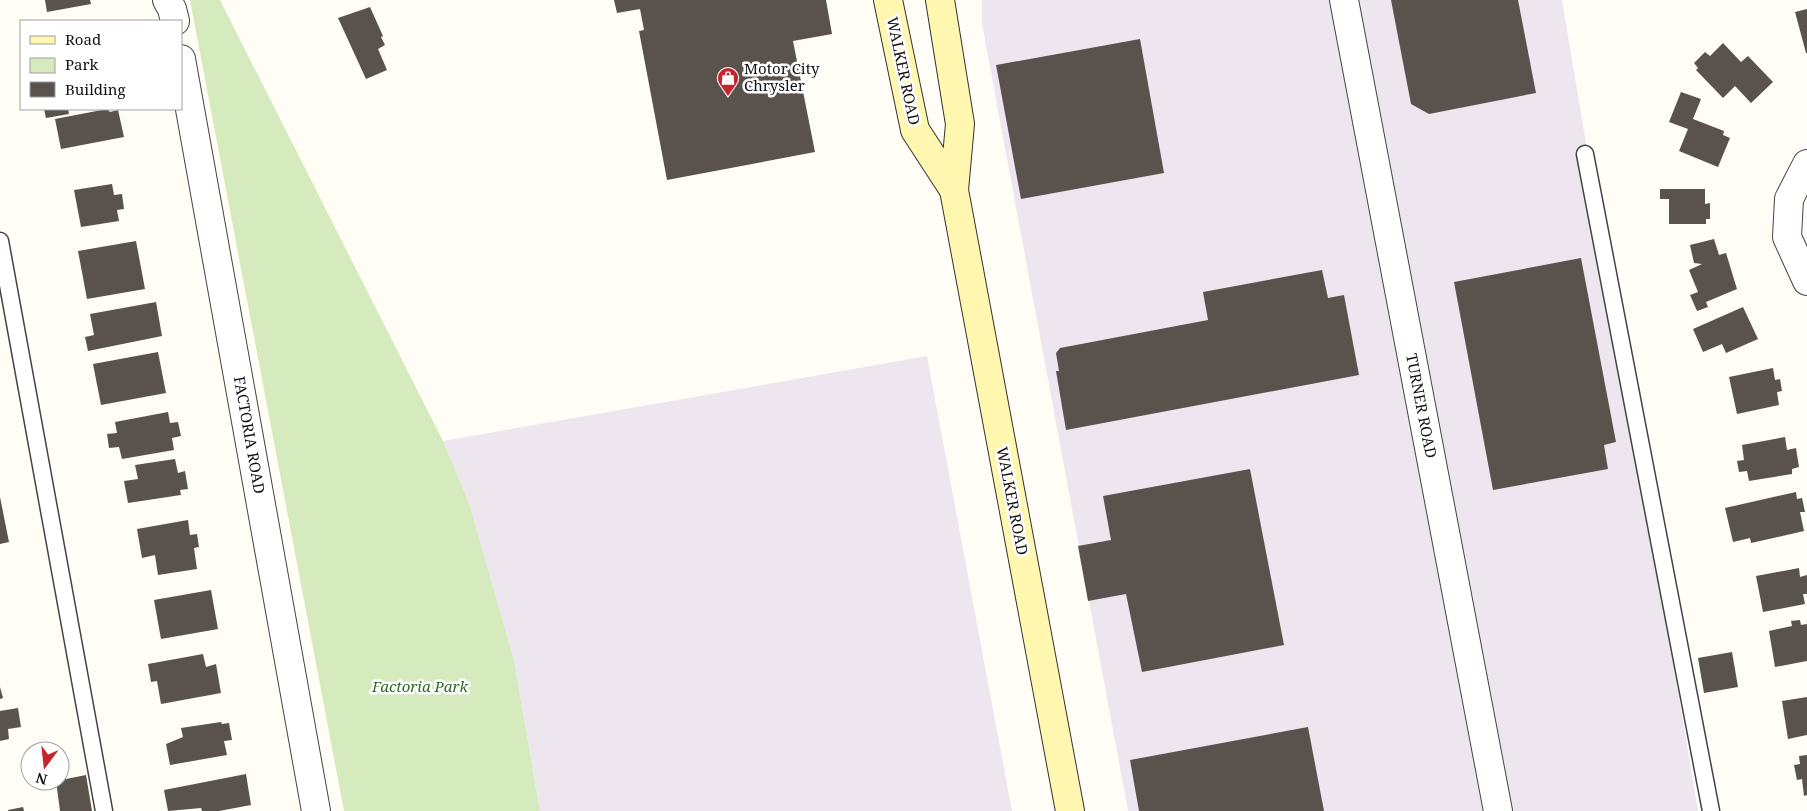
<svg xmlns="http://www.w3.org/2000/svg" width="1807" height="811" viewBox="0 0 1807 811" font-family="'Noto Serif',serif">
	<rect width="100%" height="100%" fill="#fffdf5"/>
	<g fill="#eee6ef">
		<polygon points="982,0 1562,0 1698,811 1128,811 982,24"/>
		<polygon points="927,356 1012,811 540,811 514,660 469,503 443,441"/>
	</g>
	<polygon fill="#d5ebbd" points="190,0 220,0 443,441 469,503 514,660 540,811 344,811"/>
	<g fill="#5a524d">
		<polygon points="45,0 90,0 91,4 47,12"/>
		<polygon points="614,0 826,0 832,34 793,41 815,152 667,180 639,31 644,30 640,9 617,13"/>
		<polygon points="1391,0 1518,0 1536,93 1429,114 1411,104"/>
		<polygon points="370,7 383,36 381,37 385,45 378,49 387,70 366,79 338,18"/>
		<polygon points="1807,9 1807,53 1806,53 1795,12"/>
		<polygon points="1140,39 1164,173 1021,199 996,65"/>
		<polygon points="1723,43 1741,62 1748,56 1773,82 1751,103 1735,86 1723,98 1696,70 1698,68 1694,63 1705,52 1710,56"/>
		<polygon points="1681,92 1701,99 1693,119 1724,131 1723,135 1730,138 1718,167 1679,151 1688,129 1669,122"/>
		<polygon points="44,109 68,109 69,114 46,118"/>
		<polygon points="107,109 110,112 118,110 124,137 61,149 55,119"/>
		<polygon points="112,184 114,195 122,194 124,209 117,210 119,221 81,227 74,190"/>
		<polygon points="1660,189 1705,189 1705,204 1710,203 1710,219 1706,219 1706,224 1669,224 1669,199 1660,199"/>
		<polygon points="1714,239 1719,255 1726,253 1737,289 1706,302 1708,307 1697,311 1690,295 1698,292 1689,270 1702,264 1694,263 1690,245"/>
		<polygon points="136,241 145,289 87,299 78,251"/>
		<polygon points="1581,258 1616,442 1604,445 1608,469 1493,490 1454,282"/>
		<polygon points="1322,270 1328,298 1344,295 1359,375 1066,430 1056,371 1059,371 1056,353 1060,348 1208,320 1203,292"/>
		<polygon points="156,302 162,336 88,351 85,337 94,335 90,314"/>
		<polygon points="1743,307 1758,339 1726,353 1722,344 1703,352 1693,329"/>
		<polygon points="158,352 166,393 101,405 93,364"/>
		<polygon points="1773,368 1775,380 1780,379 1782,391 1777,392 1779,405 1737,414 1729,377"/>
		<polygon points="168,412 170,423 178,422 181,436 172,438 174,450 122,459 119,447 109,448 107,434 117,433 115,422"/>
		<polygon points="1785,437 1787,450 1796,448 1799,467 1792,469 1792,474 1749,481 1747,471 1739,472 1737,461 1744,460 1742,445"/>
		<polygon points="175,459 178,473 185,471 188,489 180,490 181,495 128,503 124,481 138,479 135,465"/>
		<polygon points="1250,469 1284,645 1142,672 1126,594 1088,601 1078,546 1111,540 1103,496"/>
		<polygon points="1796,492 1797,499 1802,498 1805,512 1800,512 1804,531 1751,543 1750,538 1733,542 1725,508"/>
		<polygon points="0,497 9,542 0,544"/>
		<polygon points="188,520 190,535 197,534 199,547 194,548 197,569 158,575 155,555 142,558 137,529"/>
		<polygon points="1799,568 1800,577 1807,575 1807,594 1803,594 1805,604 1763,612 1756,576"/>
		<polygon points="211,590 218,629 161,639 154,600"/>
		<polygon points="1800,620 1801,625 1807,624 1807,661 1775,667 1769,631 1792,626 1791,621"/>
		<polygon points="1732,652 1738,687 1704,693 1698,658"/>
		<polygon points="203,654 206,667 216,664 221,693 161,704 157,681 151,682 148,664"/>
		<polygon points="0,687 3,698 0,699"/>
		<polygon points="1807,697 1807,735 1788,739 1782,701"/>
		<polygon points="18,708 21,727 8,729 9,739 0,741 0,711"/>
		<polygon points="221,722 222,724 229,723 232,740 224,741 227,755 170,765 166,744 183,737 181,728"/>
		<polygon points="1308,727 1324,811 1139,811 1130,760"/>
		<polygon points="1807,755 1807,795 1804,796 1802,779 1797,780 1794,765 1800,764 1799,756"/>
		<polygon points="246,774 251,805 219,811 202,811 201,808 168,811 164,790"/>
		<polygon points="86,775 92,811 60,811 56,781"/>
		<polygon points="23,807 24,811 8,811 8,810"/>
	</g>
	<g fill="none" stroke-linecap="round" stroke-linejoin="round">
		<g stroke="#444" stroke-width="19">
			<g id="lane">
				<polyline points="1585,154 1711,811"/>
				<polyline points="0,241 104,811"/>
			</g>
		</g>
		<g stroke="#444" stroke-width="30">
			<g id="street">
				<polyline points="167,0 172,9 175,21"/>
				<polyline points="1344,0 1498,811"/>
				<polyline points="181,59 316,811"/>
				<polyline points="1807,164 1789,199 1787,237 1807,281"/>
			</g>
		</g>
		<g stroke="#333" stroke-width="30">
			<g id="secondary">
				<polyline points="888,0 915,130 954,190"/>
				<polyline points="940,0 960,124 954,190 1070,811"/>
			</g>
		</g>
		<use href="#lane" stroke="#fff" stroke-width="16"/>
		<use href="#street" stroke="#fff" stroke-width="28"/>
		<use href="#secondary" stroke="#fff6b0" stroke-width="28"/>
	</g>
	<defs>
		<g id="shop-pin" transform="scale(1.125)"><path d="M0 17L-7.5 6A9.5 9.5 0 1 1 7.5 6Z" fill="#c4262e" stroke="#fff"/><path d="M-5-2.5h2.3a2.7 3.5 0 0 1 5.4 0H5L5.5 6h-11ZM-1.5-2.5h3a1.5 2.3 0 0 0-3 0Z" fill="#fff"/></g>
	</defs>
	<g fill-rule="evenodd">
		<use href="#shop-pin" x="728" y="78"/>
	</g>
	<g text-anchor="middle" stroke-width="5" stroke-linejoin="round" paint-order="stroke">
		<g font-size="15" fill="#111" stroke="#fff" text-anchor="start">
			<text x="744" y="74">Motor City<tspan x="744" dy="17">Chrysler</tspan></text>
		</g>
		<g font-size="15" fill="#111" stroke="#fff">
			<text transform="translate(903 71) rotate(78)" y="5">WALKER ROAD</text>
			<text transform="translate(1421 406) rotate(79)" y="5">TURNER ROAD</text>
			<text transform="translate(249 435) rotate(80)" y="5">FACTORIA ROAD</text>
			<text transform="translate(1012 501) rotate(79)" y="5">WALKER ROAD</text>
		</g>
		<g font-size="15" font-style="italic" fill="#2f6b1f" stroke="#fff">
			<text x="420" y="692">Factoria Park</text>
		</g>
	</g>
	<rect x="20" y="20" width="162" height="90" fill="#ffffff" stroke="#a0a0a0"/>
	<rect x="30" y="36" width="25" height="8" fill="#fff6b0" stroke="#a0a0a0"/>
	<text x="65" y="45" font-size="15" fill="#111111">Road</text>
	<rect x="30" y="58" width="25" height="15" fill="#d5ebbd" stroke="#a0a0a0"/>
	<text x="65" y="70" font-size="15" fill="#111111">Park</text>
	<rect x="30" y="82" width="25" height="15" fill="#5a524d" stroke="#a0a0a0"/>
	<text x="65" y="95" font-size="15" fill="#111111">Building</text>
	<g transform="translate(45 766) rotate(195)"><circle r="24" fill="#ffffff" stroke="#a0a0a0"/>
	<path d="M0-4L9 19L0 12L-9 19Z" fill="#c4262e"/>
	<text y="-8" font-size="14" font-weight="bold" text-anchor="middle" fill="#111111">N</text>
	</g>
</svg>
